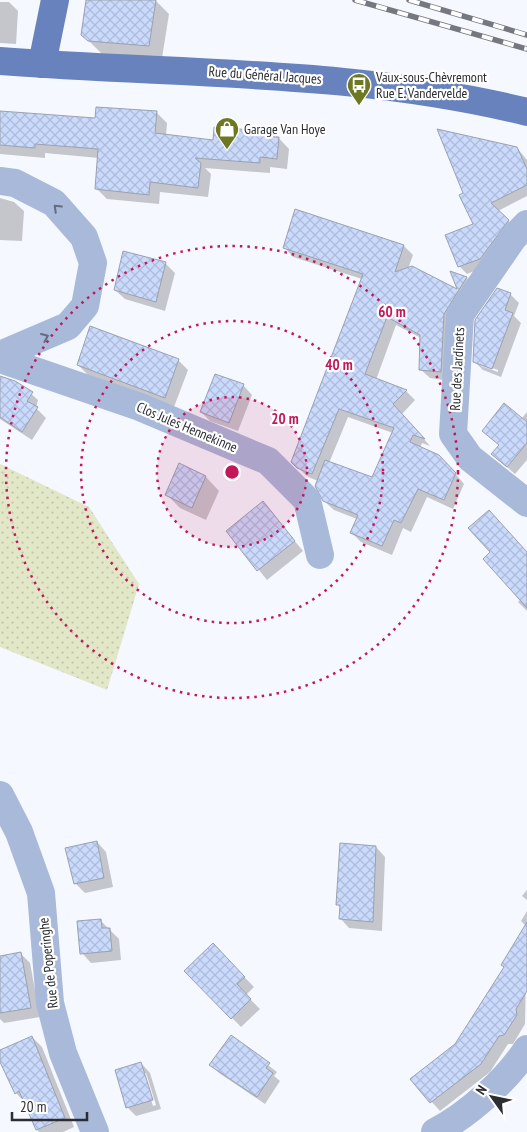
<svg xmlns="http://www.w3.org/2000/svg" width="527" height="1132" viewBox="0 0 527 1132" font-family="'PT Sans Narrow',sans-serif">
	<defs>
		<pattern id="grass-dots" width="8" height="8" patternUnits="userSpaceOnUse" patternTransform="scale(1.25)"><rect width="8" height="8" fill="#e1e7c7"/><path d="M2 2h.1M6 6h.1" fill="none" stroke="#c1c6ab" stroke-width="1.8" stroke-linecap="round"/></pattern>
		<pattern id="building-cross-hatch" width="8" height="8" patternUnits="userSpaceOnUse" patternTransform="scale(1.25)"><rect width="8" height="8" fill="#cadafd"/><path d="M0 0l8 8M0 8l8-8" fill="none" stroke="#aebbd9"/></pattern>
	</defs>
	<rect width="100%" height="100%" fill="#f5f8fe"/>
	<polygon fill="url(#grass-dots)" points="0,464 89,507 139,584 107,690 0,647"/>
	<g fill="#0003" fill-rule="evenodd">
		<polygon points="88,0 155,0 169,14 162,58 102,54 82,34"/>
		<polygon points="0,2 9,2 18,11 16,44 0,43"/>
		<polygon points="0,112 96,120 157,113 167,123 166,136 214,141 274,133 289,149 287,169 270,167 270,173 205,168 211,174 208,197 160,192 159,204 107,199 96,188 99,158 45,153 45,158 0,154"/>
		<polygon points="517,148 527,160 527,196 498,211 516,228 487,266 467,274 459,266 475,224"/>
		<polygon points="0,198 14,202 24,211 22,241 0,240"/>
		<path d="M404,246L413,255L408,269L412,267L459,291L453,273L467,278L476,287L450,381L430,378L420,369L421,338L396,325L376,380L406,391L415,400L402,414L430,446L422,443L420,448L448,465L464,484L453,509L427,497L411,532L403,528L392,555L361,542L352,533L357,519L334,510L324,501L318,481L308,477L292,462L362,279L293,257L284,247ZM348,417L393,433L372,479L329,463Z"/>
		<polygon points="165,263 175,273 165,311 125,299 115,290"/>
		<path d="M510,294L519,303L514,316L521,323L501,377L483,370L474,361ZM481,364L498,370V372L481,366Z"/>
		<polygon points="178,360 188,370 174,407 88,375 78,365"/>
		<polygon points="0,385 28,391 38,400 36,408 46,418 32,440 0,419"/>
		<polygon points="243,385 252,395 238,431 210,421 201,412"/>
		<polygon points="527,412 527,460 515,474 492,454"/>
		<polygon points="179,465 206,477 219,491 206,520 180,508 167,495"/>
		<polygon points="263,503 303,551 267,580 228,531"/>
		<polygon points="527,553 527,611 518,602 521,599"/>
		<polygon points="97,842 106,852 113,887 85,893 75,883 66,848"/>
		<polygon points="376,847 385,857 382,931 349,928 340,918 341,908 338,905"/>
		<polygon points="527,890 527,900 522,896"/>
		<polygon points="527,911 525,1024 513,1044 508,1044 490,1072 440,1111 412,1080 456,1045 505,967 526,926 521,921"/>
		<polygon points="100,920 119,939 121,960 91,963 82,953"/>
		<polygon points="213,945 254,987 246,995 260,1009 241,1027 186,971"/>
		<polygon points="21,954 30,963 40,1017 4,1023 0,1019 0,957"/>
		<polygon points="32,1037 42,1047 74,1127 63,1132 39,1132 37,1130 25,1102 16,1093 0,1053"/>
		<polygon points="231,1037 277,1072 274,1076 280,1081 265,1104 219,1073 211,1065"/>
		<path d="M141,1063L150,1073L161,1109L136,1116L127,1107ZM143,1073H146L156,1105L153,1106Z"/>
	</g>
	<g fill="url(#building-cross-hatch)" stroke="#9aa1b0">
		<polygon points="86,0 156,0 149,46 88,41 81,35"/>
		<polygon points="96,107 157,111 155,133 213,140 214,127 275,132 274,137 279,137 277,159 260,157 260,163 195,158 201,163 198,188 150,182 149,195 95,189 98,149 35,144 35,148 0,145 0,111 95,118"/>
		<polygon points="437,129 517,147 527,169 527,185 491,203 509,220 480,259 458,267 445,235 473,224 459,195 463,193"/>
		<polygon points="295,209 404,245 395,272 412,266 457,289 450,271 467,277 444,314 441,372 419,370 420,335 387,317 365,374 407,390 393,404 425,439 413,435 410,442 439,455 456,473 444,500 418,489 401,523 394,520 382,546 350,533 358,515 323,501 315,486 325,460 372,477 394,428 339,409 312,474 297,468 291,462 363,274 283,248"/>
		<polygon points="123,251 166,262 156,302 114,290"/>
		<polygon points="497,288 511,293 505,310 513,313 492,369 473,362 475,320"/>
		<polygon points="90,326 179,359 165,398 77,365"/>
		<polygon points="215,374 244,384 229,423 200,412"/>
		<polygon points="0,376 15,381 33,392 27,401 38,407 22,432 0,417"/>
		<polygon points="504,403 527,422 527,443 507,467 491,454 499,445 482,431"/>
		<polygon points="179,463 206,476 192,508 165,495"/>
		<polygon points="263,501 295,541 257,571 226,531"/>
		<polygon points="489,510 527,552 527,608 483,559 490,552 468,528"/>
		<polygon points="97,841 104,878 74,884 65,848"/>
		<polygon points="340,843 376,846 373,922 339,919 340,905 336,905"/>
		<polygon points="101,919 102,928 110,928 112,951 80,954 77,921"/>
		<polygon points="527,922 527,991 516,1009 517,1015 504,1035 499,1036 481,1064 430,1103 410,1079 455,1044 504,967 501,965"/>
		<polygon points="213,943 245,977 237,984 251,999 231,1019 184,971"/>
		<polygon points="21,952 31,1008 0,1013 0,956"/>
		<polygon points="231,1035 270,1063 266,1068 273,1073 257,1097 209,1065"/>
		<polygon points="32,1036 65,1118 36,1130 19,1091 15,1094 0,1062 0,1050"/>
		<polygon points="141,1062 153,1100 126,1108 115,1070"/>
	</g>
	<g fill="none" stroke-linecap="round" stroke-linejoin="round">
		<g stroke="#a9b9d9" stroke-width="28">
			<polyline points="0,181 15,183 54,203 84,237 93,263 85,306 68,326 0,355"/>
			<polyline points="527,224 513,238 460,315 453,434 470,458 527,503"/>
			<polyline points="0,359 140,407 268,461 307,500 320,555"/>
			<polyline points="0,795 19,832 41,893 50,1003 63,1053 95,1132"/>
			<path d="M435,1132C468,1115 507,1080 527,1049"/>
		</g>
		<g stroke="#6782bd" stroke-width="28">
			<path d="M0,61C176,75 354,69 527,112"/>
			<polyline points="42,64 55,0"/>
		</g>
		<g stroke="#75787e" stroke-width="5.5">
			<g id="rail">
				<polyline points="355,0 527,49"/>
				<polyline points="409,0 527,35"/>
			</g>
		</g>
		<use href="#rail" stroke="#fff" stroke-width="4" stroke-dasharray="11" stroke-linecap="butt"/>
	</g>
	<defs><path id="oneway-chevron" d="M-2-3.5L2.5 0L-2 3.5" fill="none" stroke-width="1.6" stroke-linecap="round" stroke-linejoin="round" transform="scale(1.25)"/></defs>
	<g stroke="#646c7e">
		<use href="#oneway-chevron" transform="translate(57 208) rotate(-136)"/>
		<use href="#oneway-chevron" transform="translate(45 337) rotate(-23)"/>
	</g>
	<circle cx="232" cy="472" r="75" fill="#c2185b" fill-opacity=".12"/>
	<g fill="none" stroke="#c2185b" stroke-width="2.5" stroke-dasharray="2.5 5">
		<circle cx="232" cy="472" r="75"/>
		<circle cx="232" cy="472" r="151"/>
		<circle cx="232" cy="472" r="226"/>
	</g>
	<defs>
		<g id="bus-pin" transform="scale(1.25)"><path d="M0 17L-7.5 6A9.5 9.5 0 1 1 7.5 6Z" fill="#6e7822" stroke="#fff"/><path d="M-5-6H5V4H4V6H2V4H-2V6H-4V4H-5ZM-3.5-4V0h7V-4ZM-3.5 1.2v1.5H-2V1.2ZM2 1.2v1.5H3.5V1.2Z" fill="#fff"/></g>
		<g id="shop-pin" transform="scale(1.25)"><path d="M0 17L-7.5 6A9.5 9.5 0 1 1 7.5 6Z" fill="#6e7822" stroke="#fff"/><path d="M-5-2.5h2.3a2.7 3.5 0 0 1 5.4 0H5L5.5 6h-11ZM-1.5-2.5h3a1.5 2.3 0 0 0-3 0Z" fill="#fff"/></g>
	</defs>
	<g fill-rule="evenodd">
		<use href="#bus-pin" x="359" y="85"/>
		<use href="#shop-pin" x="227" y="129"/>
	</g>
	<g text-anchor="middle" stroke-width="4.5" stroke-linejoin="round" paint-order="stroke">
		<g font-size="14" fill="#2b2d33" stroke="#fff">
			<text transform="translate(265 75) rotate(4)" y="5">Rue du Général Jacques</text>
			<text transform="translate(457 369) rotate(-87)" y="5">Rue des Jardinets</text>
			<text transform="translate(187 427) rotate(23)" y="5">Clos Jules Hennekinne</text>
			<text transform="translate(48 963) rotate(-96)" y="5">Rue de Poperinghe</text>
		</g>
		<g font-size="14" fill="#2b2d33" stroke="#fff" text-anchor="start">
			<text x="376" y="82">Vaux-sous-Chèvremont<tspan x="376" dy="16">Rue E. Vandervelde</tspan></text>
			<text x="244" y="134">Garage Van Hoye</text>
		</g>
	</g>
	<circle cx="232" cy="472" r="8" fill="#c2185b" stroke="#fff" stroke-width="2.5"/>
	<g font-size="15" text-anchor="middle" font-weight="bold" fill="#c2185b" stroke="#fff" stroke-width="4.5" stroke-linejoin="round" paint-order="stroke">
		<text x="392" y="317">60 m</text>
		<text x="339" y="370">40 m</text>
		<text x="285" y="424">20 m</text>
	</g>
	<g transform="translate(492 1097) rotate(303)" stroke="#ffffff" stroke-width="4" paint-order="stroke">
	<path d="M0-4L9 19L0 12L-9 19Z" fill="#2b2d33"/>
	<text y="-8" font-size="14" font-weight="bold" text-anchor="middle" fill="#2b2d33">N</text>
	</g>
	<path d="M12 1112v8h75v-8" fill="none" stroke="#2b2d33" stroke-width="2.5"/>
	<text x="20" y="1112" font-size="15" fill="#2b2d33" stroke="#ffffff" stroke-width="4" paint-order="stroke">20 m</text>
</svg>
